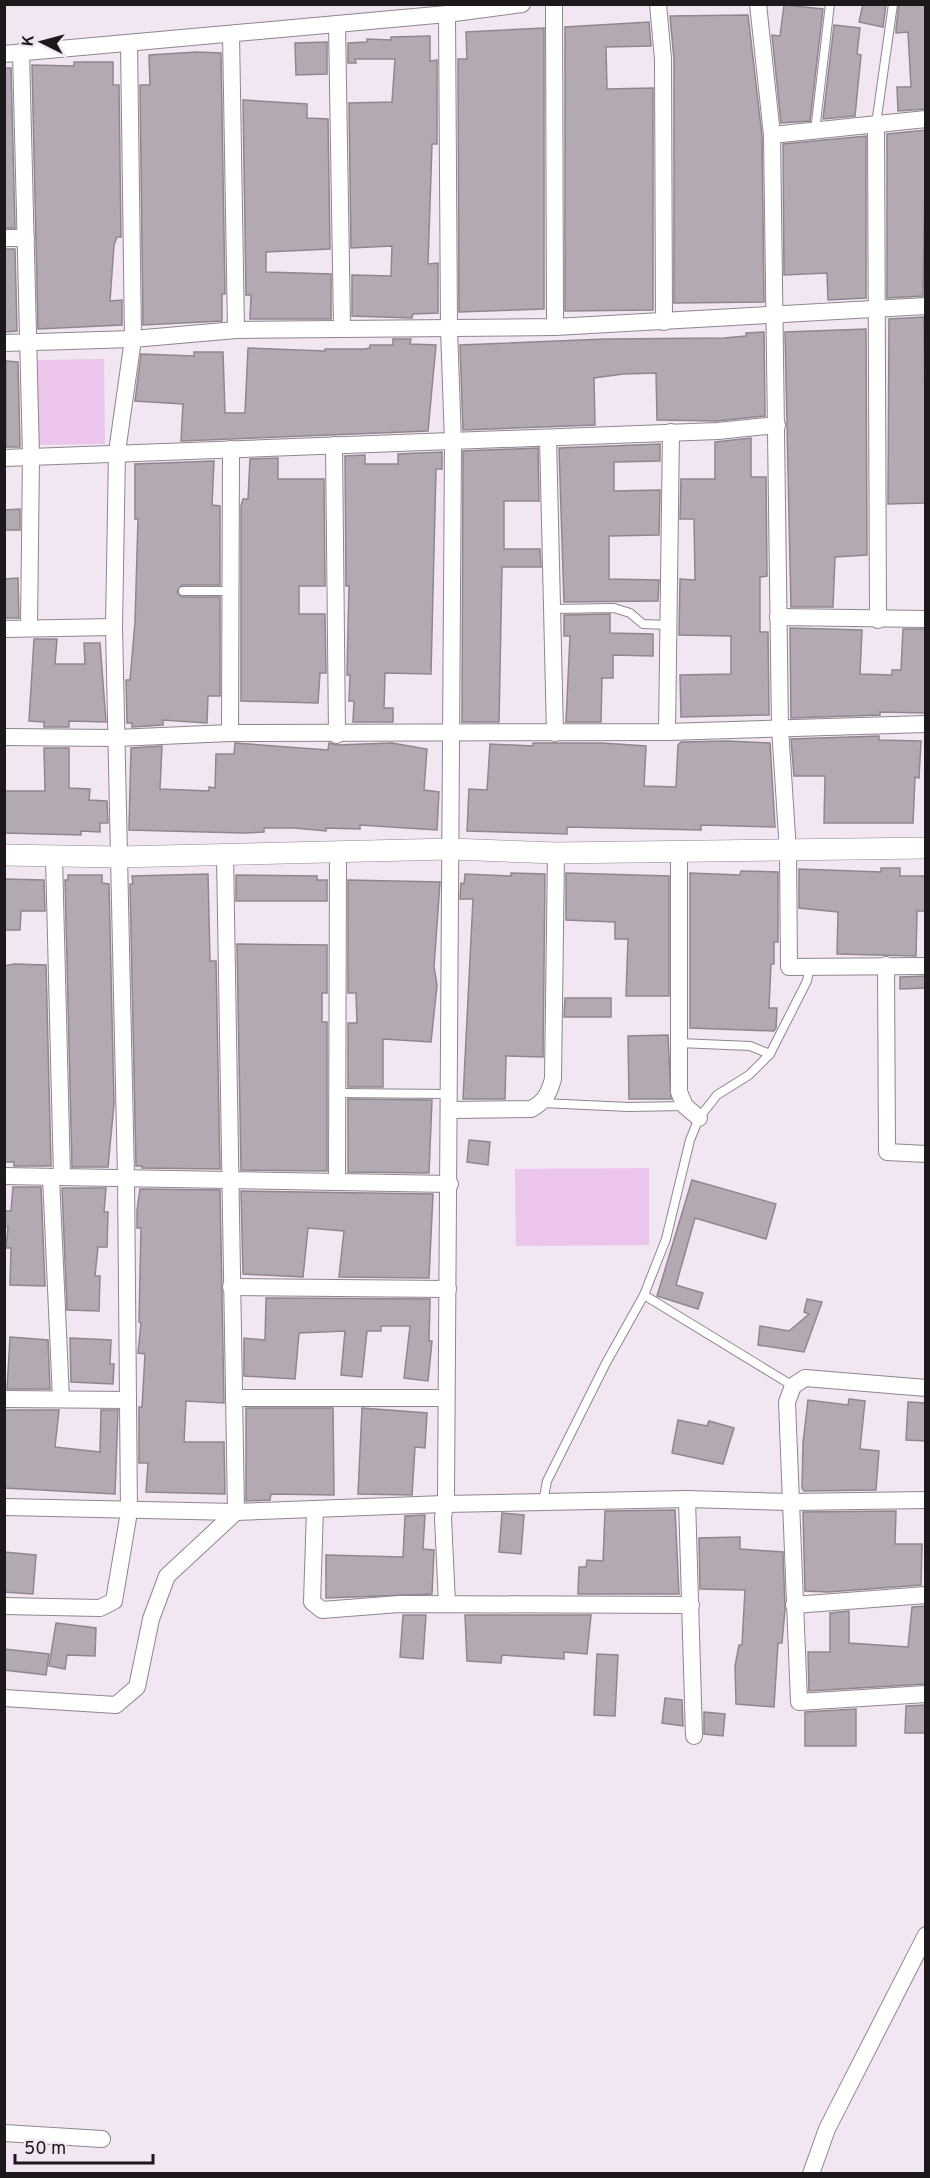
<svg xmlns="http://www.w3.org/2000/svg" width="930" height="2178" viewBox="0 0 930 2178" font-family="Overpass,sans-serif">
	<rect width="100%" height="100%" fill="#f1e6f1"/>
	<g fill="#ebc5ec">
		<polygon points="104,359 105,444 35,445 34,360"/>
		<polygon points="649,1168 649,1245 516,1246 515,1169"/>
	</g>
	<g fill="#b3a9b3" stroke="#908690" stroke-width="1.5">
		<polygon points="863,4 886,4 883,27 859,22"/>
		<polygon points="899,4 926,4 926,109 898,111 897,87 911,87 908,32 896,33 896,29"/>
		<polygon points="784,5 823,9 810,121 781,123 772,35 780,36"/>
		<polygon points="748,15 762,136 764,302 674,303 674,59 670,16"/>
		<polygon points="649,22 651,46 606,47 607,89 653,88 653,310 565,311 565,27"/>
		<polygon points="834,25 860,28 857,54 861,55 855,116 823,119"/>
		<polygon points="544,28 544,309 459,312 458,59 467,59 466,32"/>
		<polygon points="430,36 430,61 437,60 437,144 432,144 428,264 438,263 438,313 413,314 412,318 352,316 352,275 391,276 392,246 351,248 349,103 392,102 395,59 355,59 356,63 348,63 348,43 367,42 367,39 391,40 391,37"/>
		<polygon points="327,42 327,74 296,75 295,43"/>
		<polygon points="197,52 221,53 225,294 222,294 222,321 143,325 140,85 150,85 149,55"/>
		<polygon points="74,62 113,62 113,85 119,85 121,237 117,237 114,245 110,301 122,300 122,325 38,329 32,65 74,66"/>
		<polygon points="4,68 11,68 15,228 4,228"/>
		<polygon points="243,100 307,104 307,118 328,119 330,249 266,252 266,272 331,274 331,319 250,319 251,295 246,295"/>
		<polygon points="926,130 923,296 887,298 887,134"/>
		<polygon points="866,136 866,298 828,300 827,273 784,275 783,144"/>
		<polygon points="4,249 15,249 17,331 4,332"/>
		<polygon points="924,317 926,503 888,504 889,319"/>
		<polygon points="866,329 867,555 835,557 833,607 791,607 785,332"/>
		<polygon points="764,332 765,416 717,421 657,420 656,373 623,374 594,378 595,425 463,430 460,345 606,339 724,338 746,336 746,333"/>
		<polygon points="393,339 411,339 410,344 436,345 428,431 181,441 183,404 135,401 141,354 194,356 194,352 223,352 225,413 245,413 248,348 325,351 325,349 364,349 370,348 370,345 393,345"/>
		<polygon points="6,361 18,362 20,447 6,447"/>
		<polygon points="751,438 751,477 766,477 767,576 760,577 760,632 768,632 769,715 681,717 680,675 731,674 731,636 679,635 680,579 695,580 694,519 680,519 681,479 715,479 715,442"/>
		<polygon points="660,444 660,461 614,462 614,491 660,490 659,535 609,536 609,579 659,580 658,601 564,602 559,448"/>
		<polygon points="538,448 539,501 504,501 504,549 540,549 541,567 502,567 499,722 462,722 463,451"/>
		<polygon points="442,452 442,469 436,469 431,674 385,673 384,708 393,708 393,722 353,722 354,701 349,701 350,675 347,675 349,586 346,586 345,456 365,455 365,464 398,464 398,454"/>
		<polygon points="278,458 278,479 324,479 325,586 299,586 299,614 325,614 326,673 320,673 318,703 241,701 241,506 243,499 248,499 250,459"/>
		<polygon points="214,461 212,505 220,506 220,585 182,585 177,592 182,597 220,597 220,696 208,696 207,723 163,720 163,725 132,727 132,723 127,723 126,680 130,680 135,622 138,519 135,519 135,464"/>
		<polygon points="20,509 20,530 4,530 4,510"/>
		<polygon points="18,578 19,618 4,618 4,579"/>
		<polygon points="610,614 610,633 653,634 653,656 613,655 613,678 602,678 601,722 566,722 570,636 564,636 564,615"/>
		<polygon points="790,628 862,630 860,674 892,675 892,670 901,670 903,629 926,629 926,713 880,712 880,715 791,718"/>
		<polygon points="34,639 57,639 55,664 85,664 84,643 100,643 106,722 69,721 69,727 44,727 44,722 29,721"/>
		<polygon points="879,736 879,740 921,741 919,778 915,777 913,823 824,823 825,776 794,776 791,739"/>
		<polygon points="728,741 770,743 775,827 701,825 701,830 567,827 567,834 467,831 469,789 487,790 490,744 533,746 533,743 602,743 646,746 644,786 676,787 678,745 681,742"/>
		<polygon points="235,743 328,750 329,743 337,745 392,743 427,749 424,790 439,792 437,830 360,825 360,829 326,828 326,831 294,828 264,828 264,832 244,833 129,830 131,748 162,746 160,789 209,791 209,787 215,788 216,754 234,754"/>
		<polygon points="44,748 69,748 69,788 90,789 89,800 107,801 108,823 100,823 100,832 81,831 81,835 4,833 4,791 45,791"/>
		<polygon points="881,868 900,868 900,876 926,876 926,911 917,911 916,956 837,954 838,912 799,908 799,869 881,872"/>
		<polygon points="741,871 778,872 778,942 774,942 774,964 771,964 769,1008 777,1008 776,1028 774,1031 690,1028 690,873 740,875"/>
		<polygon points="511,873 545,874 543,1057 506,1056 505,1099 463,1099 473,899 460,899 461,883 464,884 465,874 511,876"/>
		<polygon points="566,873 669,876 669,996 626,996 628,939 615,939 615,922 566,920"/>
		<polygon points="208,874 210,961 216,961 220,1169 142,1168 142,1166 136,1166 130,884 133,884 132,876"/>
		<polygon points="68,875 102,875 102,883 109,884 114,1104 108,1167 72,1167 65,880 68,880"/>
		<polygon points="236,875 317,876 317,880 327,880 327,901 236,901"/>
		<polygon points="4,879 44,880 45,911 21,911 20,930 4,930"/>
		<polygon points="348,880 440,882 434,967 437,985 431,1042 383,1039 383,1087 348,1087 348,1023 357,1023 356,993 348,993"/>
		<polygon points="237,944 327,945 327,993 322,993 322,1022 327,1022 327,1171 241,1170"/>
		<polygon points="14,964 46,965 51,1166 14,1166 14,1162 4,1162 4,966"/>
		<polygon points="926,976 926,988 900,989 900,977"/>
		<polygon points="565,998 611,998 611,1017 564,1017"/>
		<polygon points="668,1035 671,1099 629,1099 628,1036"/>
		<polygon points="348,1099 432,1100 429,1173 348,1172"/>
		<polygon points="469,1140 490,1142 488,1165 467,1162"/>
		<polygon points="692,1180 776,1204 766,1239 695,1218 676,1285 703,1293 698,1309 657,1296"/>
		<polygon points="13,1187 41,1187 45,1286 10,1285 11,1248 6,1248 8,1227 4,1227 4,1211 11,1211"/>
		<polygon points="62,1188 106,1188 104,1212 108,1212 107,1247 98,1247 95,1276 100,1276 99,1311 67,1310"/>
		<polygon points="140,1189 220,1190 224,1403 186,1401 184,1442 224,1442 225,1494 146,1492 148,1463 139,1463 139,1407 142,1407 145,1354 138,1353 141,1323 139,1322 141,1228 137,1228 137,1210"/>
		<polygon points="241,1191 433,1194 429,1278 339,1277 344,1231 308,1228 303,1277 243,1274"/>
		<polygon points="266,1298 430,1299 429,1341 432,1341 428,1381 404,1378 410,1326 381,1326 381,1331 367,1331 362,1377 341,1375 345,1331 299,1333 295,1379 244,1376 244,1338 265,1340"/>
		<polygon points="807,1299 822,1302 804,1352 758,1345 760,1326 789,1331 809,1314 804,1312"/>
		<polygon points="10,1337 48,1340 50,1389 7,1389"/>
		<polygon points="70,1338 111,1340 110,1364 114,1364 113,1384 71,1382"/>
		<polygon points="849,1399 865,1401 860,1449 879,1451 876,1490 804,1491 802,1488 803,1443 808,1400 848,1405"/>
		<polygon points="908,1402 926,1403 926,1441 906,1440"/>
		<polygon points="246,1408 333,1408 334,1495 271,1494 270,1500 246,1501"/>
		<polygon points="362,1408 427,1413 425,1448 415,1447 412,1495 358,1494"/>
		<polygon points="5,1410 59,1410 55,1447 100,1452 101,1410 118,1410 115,1494 4,1488"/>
		<polygon points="678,1420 707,1426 709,1421 734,1428 723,1464 672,1453"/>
		<polygon points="675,1510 679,1594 578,1594 579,1567 586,1567 587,1560 603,1561 605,1511"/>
		<polygon points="896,1511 895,1544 922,1544 921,1585 828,1592 805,1591 803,1512"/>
		<polygon points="502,1513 524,1515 521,1554 499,1552"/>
		<polygon points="425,1515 423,1549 434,1550 432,1594 326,1598 326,1555 403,1557 405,1516"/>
		<polygon points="740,1537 740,1549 783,1552 785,1609 782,1643 778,1643 774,1707 736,1704 735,1666 739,1645 742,1645 745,1590 700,1589 699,1538"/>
		<polygon points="4,1552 36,1555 33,1594 4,1592"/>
		<polygon points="926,1606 925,1684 809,1691 808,1652 830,1652 830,1613 849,1611 849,1643 908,1647 912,1607"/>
		<polygon points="403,1615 426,1615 423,1659 400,1657"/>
		<polygon points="465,1615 591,1615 587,1654 564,1652 564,1659 502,1655 501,1663 467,1661"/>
		<polygon points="56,1623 96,1628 95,1656 67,1655 65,1669 49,1666"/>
		<polygon points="4,1649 49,1654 46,1675 4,1670"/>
		<polygon points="597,1654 618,1655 615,1716 594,1715"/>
		<polygon points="665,1698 682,1700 683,1726 662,1723"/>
		<polygon points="926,1705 926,1733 905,1733 906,1706"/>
		<polygon points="856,1709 856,1746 805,1746 805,1712"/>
		<polygon points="704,1712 725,1714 723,1736 704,1734"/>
	</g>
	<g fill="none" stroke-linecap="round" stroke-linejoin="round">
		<g stroke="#8f8690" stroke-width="10">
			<g id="service">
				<polyline points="876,124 893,4"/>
				<polyline points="815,131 830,4"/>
				<polyline points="183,591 229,591"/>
				<polyline points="551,609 614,608 630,613 643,624 668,625"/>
				<polyline points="679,1043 750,1046 770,1054"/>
				<polyline points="337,1093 450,1094"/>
				<polyline points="542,1103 629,1107 685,1106"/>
				<polyline points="644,1295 793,1386"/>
				<polyline points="543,1502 547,1481 606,1363 644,1295 666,1239 690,1140 699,1118 717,1095 749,1075 770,1054 807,981 810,966"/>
			</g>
		</g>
		<g stroke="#8f8690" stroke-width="18">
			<g id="minor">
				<polyline points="554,4 555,327"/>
				<polyline points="658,4 663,59 664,322"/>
				<polyline points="758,4 772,135 780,728 788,851 789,967 926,966"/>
				<polyline points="447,14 449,329 453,442 446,1496 443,1518 447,1604"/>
				<polyline points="337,24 342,327"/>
				<polyline points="231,34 236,330"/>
				<polyline points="21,52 31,456 29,628"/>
				<polyline points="4,54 447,14 522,4"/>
				<polyline points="876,124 878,620"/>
				<polyline points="772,135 926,119"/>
				<polyline points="4,238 26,238"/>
				<polyline points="4,343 133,339 236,330 555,327 926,306"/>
				<polyline points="548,438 555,733"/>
				<polyline points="334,445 337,735"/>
				<polyline points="4,458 718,431 777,425"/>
				<polyline points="778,617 926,619"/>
				<polyline points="4,629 114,627"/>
				<polyline points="667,732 671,432"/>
				<polyline points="230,733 231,449"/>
				<polyline points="4,737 116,738 230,733 667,732 926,724"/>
				<polyline points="679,852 679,1092 685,1106 699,1118"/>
				<polyline points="54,857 62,1177"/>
				<polyline points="886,965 887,1152 926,1154"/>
				<path d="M450,1110L531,1109C545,1102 549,1093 553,1079L556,853"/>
				<polyline points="4,1176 450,1184"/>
				<polyline points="51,1177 61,1399"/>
				<polyline points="337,1181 338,853"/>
				<polyline points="231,1287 448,1289"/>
				<polyline points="926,1388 805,1378 793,1386 787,1402 799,1702 926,1694"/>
				<polyline points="234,1398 446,1398"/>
				<polyline points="4,1399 128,1400"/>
				<polyline points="687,1499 694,1736"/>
				<polyline points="4,1507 236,1512 444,1504 687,1499 791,1502 926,1500"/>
				<polyline points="315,1509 312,1602 322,1610 399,1604 691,1605"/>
				<polyline points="794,1605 926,1595"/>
				<polyline points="4,1606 100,1608 114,1601 129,1512 126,1177 114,627 117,452 133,339 129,43"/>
				<polyline points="4,1698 116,1705 137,1687 151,1619 167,1576 236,1512 225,855"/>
				<polyline points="4,2133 102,2139"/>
				<polyline points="811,2174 827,2129 926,1935"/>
			</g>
		</g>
		<g stroke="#8f8690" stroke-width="22">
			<polyline id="tertiary" points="4,855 118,857 450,849 556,853 926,848"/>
		</g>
		<use href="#service" stroke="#fff" stroke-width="8"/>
		<use href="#minor" stroke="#fff" stroke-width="16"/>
		<use href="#tertiary" stroke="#fff" stroke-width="21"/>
	</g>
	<rect width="930" height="2178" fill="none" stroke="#1c181c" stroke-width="12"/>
	<g transform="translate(42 42) rotate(276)" stroke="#f1e6f1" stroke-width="4.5" paint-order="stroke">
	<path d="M0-4.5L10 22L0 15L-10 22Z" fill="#1c181c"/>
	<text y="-9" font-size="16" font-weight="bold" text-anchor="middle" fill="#1c181c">K</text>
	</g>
	<path d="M15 2154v9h138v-9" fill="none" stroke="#1c181c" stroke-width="3"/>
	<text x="24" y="2154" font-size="18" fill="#1c181c" stroke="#f1e6f1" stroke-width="4.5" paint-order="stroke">50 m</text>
</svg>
